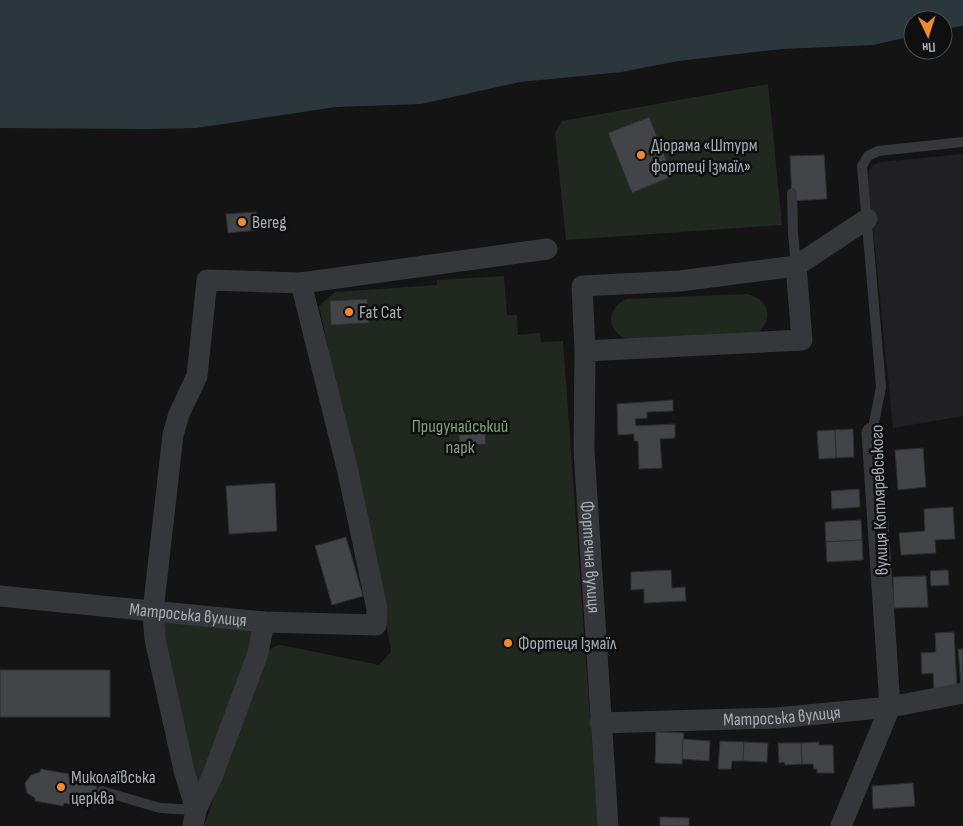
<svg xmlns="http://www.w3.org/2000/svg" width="963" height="826" viewBox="0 0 963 826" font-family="'Sofia Sans Condensed',sans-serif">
	<rect width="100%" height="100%" fill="#141415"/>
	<polygon fill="#202022" points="963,154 963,416 893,428 868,179 869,170 875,164 881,162"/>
	<g fill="#202820">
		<polygon points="768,84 782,225 566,240 555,133 562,121"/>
		<path d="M504,276L507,315H517L518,335L540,333L541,342L563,341L598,826H204L264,656C269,649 273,646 281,645L379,665L391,652L381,594L319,306L335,292L437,285V280Z"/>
		<path d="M747,294C770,299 774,321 756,334L627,339C606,331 606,309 626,299Z"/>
		<polygon points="162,621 246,624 255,634 204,778 198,781 159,624"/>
	</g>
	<polygon fill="#2c373b" points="0,0 963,0 963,26 943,29 943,20 913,20 913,36 873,45 782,49 678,61 622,72 520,82 421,104 336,107 196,128 149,129 0,128"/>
	<g fill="#434448" stroke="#2e2e31">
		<polygon points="649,117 673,176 632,193 608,133"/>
		<polygon points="824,155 827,199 792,201 790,156"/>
		<polygon points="256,212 258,230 228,233 226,214"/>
		<polygon points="367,299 369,323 331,325 330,301"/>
		<polygon points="673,400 673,411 647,412 647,418 635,419 636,426 675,424 675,438 660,439 662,468 639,469 638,441 634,441 634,434 618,435 617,404"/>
		<polygon points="853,429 854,457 836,458 835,430"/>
		<polygon points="835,430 836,458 819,459 817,431"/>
		<polygon points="485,433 486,444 460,446 459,435"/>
		<polygon points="923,448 926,487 898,490 895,450"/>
		<polygon points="275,483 277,531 229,534 226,486"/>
		<polygon points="859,489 860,507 832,509 831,491"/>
		<polygon points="953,507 955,539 935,540 936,553 901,555 899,533 925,531 924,509"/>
		<polygon points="861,520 862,540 826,542 825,522"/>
		<polygon points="346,537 363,596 332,605 315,546"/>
		<polygon points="862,540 863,560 827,562 826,542"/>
		<polygon points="671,570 672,588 685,587 686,601 644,603 644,589 631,590 631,572"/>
		<polygon points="948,570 949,585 931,586 930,571"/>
		<polygon points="926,576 928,607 894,608 893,577"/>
		<polygon points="954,632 957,688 934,690 933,673 922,674 921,653 936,652 935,633"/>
		<polygon points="958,649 963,649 963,685 961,685"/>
		<rect x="0" y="670" width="110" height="47"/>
		<polygon points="656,732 684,733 682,764 655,763"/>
		<polygon points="683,739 710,741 709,761 682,759"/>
		<polygon points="720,741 744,742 743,761 732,761 731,769 718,769"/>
		<polygon points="744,742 768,743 767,762 743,761"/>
		<polygon points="819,742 819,745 833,745 834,773 817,773 817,769 814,769 813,764 802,764 801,743"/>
		<polygon points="778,743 801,743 802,764 785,765 784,762 779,763"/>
		<polygon points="41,769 69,774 68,777 84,780 84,783 97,786 94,805 80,802 79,806 64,803 63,806 35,801 35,798 27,793 25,783 31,775 40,772"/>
		<polygon points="913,783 915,806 873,809 872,786"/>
		<polygon points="660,817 689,818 689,826 660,826"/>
	</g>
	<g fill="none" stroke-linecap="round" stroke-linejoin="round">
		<g stroke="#35373a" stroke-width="10">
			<polyline points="792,193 793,233 796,266"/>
			<polyline points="872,433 881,387 862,166 868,156 878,151 963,142"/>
			<polyline points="102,791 160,808 196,810"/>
		</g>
		<g stroke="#35373a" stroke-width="21">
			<polyline points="796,266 867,219"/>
			<path id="s1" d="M585,351L802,340L796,266L680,281L582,286L585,351L584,450L608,826"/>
			<path id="s2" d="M0,596L264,622L376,625L377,609L348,472L301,283"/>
			<path id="s3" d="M600,723L777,718L890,707L963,693"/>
			<polyline points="196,810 184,770 155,639 153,611 173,435 179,414 197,376 207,280 301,283 547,249"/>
			<polyline points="193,826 196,810 212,777 258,653 264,622"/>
			<polyline points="841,826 890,707 872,433"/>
		</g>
	</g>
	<g fill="#ef8a32" stroke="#0f0f10" stroke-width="2">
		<circle cx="641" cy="155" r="5"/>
		<circle cx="242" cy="222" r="5"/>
		<circle cx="349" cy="312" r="5"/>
		<circle cx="508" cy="643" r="5"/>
		<circle cx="61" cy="787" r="5"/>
	</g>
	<g text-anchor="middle" stroke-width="5" stroke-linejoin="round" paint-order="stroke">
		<g font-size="18" fill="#a5adb5" stroke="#0f0f10" text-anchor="start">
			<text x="651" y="151">Діорама «Штурм<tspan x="651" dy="21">фортеці Ізмаїл»</tspan></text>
			<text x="252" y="228">Bereg</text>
			<text x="359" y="318">Fat Cat</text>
			<text x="518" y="649">Фортеця Ізмаїл</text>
			<text x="71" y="783">Миколаївська<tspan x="71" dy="21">церква</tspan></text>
		</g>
		<g font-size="18" fill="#81a07c" stroke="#0f0f10">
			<text x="460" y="432">Придунайський<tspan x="460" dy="21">парк</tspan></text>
		</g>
		<g font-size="18" fill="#a5adb5" stroke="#0f0f10">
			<text transform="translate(879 500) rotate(-92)" y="6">вулиця Котляревського</text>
			<text dy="6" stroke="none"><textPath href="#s1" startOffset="778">Фортечна вулиця</textPath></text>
			<text dy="6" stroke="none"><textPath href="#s2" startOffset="189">Матроська вулиця</textPath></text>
			<text dy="6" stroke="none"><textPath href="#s3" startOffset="182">Матроська вулиця</textPath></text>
		</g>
	</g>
	<g transform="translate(928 35) rotate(176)"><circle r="24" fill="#0f0f10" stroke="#4b4e52"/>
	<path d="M0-4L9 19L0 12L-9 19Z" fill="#ef8a32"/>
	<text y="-8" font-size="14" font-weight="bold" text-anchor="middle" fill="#a5adb5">Пн</text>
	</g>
</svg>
